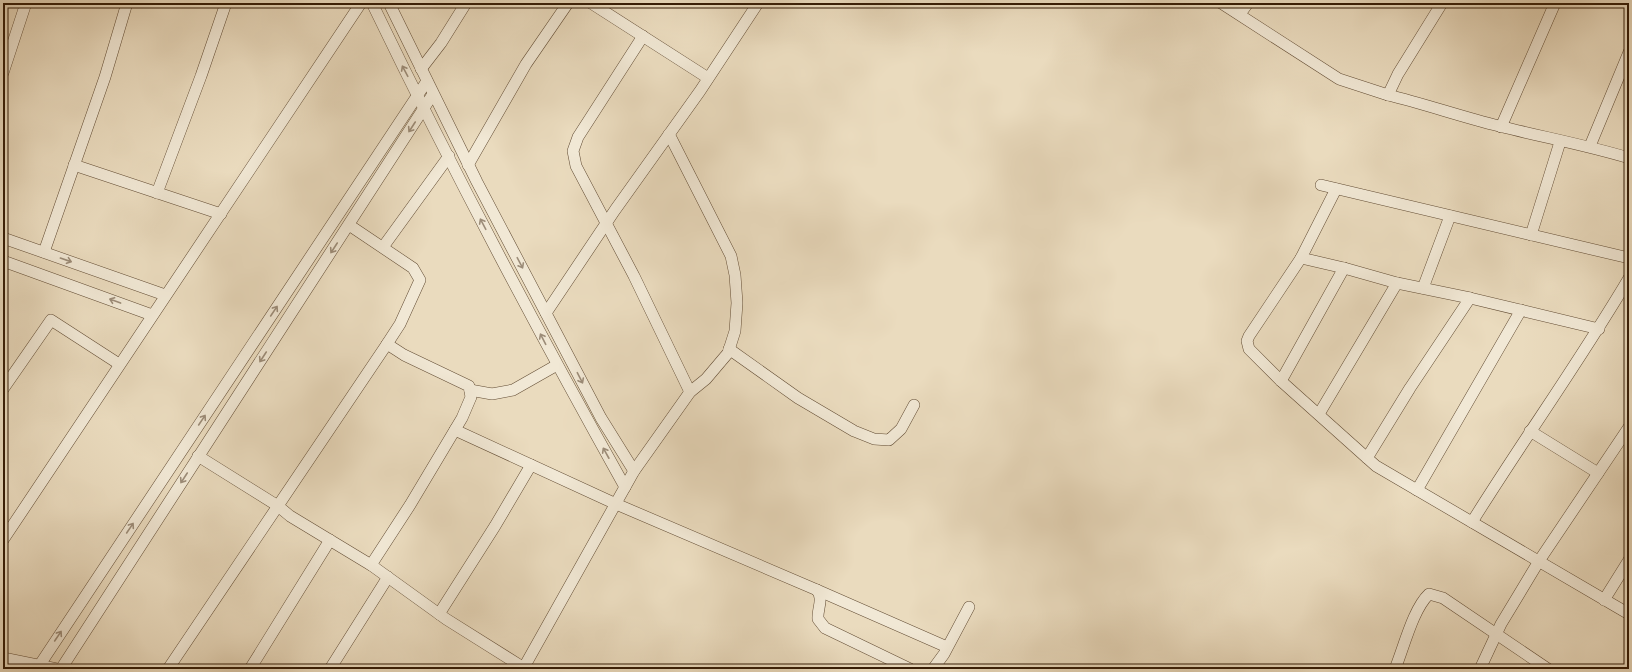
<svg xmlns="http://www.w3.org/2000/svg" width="1632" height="672" viewBox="0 0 1632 672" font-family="Vollkorn,serif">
	<rect width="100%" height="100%" fill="#eadbbe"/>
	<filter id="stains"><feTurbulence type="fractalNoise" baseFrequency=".005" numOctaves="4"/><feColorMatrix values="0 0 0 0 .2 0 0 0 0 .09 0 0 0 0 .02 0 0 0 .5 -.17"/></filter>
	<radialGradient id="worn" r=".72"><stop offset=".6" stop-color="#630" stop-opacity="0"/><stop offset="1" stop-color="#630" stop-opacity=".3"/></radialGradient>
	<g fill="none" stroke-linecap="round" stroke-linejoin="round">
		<g stroke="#624c34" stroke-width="12">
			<g id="street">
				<path d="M372,3C451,167 536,328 625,487"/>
				<polyline points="389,3 477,182 601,418 634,471"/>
				<polyline points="591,3 708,78"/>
				<polyline points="1221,3 1339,79 1388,95"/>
				<path d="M1442,3L1398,74L1388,95C1425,104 1462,117 1499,126C1542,137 1586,145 1629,158"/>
				<polyline points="1240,14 1248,3"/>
				<polyline points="643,36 578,137 573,151 576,166 634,276 690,392"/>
				<polyline points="421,69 441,43 466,3"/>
				<polyline points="3,73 26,3"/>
				<polyline points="1501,127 1555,3"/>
				<polyline points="1590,146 1629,52"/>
				<polyline points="74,165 221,214"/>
				<polyline points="468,165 526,64 568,3"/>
				<polyline points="1321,185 1629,258"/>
				<polyline points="1336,189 1301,258 1249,336 1247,341 1249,349 1281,381 1367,458"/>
				<polyline points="157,193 201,76 226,3"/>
				<polyline points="349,225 413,268 420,280 400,324 387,344 404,355 469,386 471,397 462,418 410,505 371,565"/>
				<polyline points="1531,235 1560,142"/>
				<polyline points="3,238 165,295"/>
				<polyline points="383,247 449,156"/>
				<polyline points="44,252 105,77 127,3"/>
				<polyline points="1301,258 1344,268 1397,283 1470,298 1599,329"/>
				<polyline points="3,261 152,315"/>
				<polyline points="1423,288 1450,216"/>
				<polyline points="1470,298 1410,388 1367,458 1376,466 1629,614"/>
				<polyline points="546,313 615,210 700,91 758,3"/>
				<polyline points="729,349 798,398 854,431 874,439 889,440 901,429 914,405"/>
				<polyline points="1281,381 1344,268"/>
				<polyline points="3,389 51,320 119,364"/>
				<polyline points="470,390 492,394 513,390 557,365"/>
				<polyline points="1319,414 1397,283"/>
				<polyline points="455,430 616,504 817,590 947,647"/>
				<polyline points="1530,431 1598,473"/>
				<polyline points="198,456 278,506 290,516 371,565 446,619 524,668"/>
				<polyline points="1417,490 1521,310"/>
				<path d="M1472,522C1523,440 1580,361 1629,278"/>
				<polyline points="3,540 361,3"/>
				<path d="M817,590C824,599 817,609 818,619L825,628L910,669"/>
				<polyline points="1604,600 1629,560"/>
				<polyline points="439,614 495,526 531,465"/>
				<polyline points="3,658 57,669"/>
				<polyline points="37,669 427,81"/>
				<polyline points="61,669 433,94"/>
				<polyline points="168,669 387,344"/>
				<polyline points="250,669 330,540"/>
				<polyline points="330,669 388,577"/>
				<polyline points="523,669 634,471 690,392 706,379 728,353 735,331 737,303 735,275 731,256 669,134"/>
				<polyline points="933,669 944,654 969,607"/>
				<path d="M1395,669C1404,647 1413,609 1429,594L1443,598L1548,669"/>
				<polyline points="1480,669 1501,624 1539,561 1629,427"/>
			</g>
		</g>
		<use href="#street" stroke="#f1e8d5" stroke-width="11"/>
	</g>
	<defs><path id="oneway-shaft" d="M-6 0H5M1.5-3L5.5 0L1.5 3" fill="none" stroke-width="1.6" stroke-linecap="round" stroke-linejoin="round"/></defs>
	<g stroke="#9c8c78">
		<use href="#oneway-shaft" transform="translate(405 71) rotate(-118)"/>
		<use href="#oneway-shaft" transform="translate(412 127) rotate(123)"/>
		<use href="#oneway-shaft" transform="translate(483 224) rotate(-118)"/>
		<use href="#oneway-shaft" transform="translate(334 248) rotate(123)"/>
		<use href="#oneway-shaft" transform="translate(66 260) rotate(19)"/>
		<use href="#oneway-shaft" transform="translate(520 263) rotate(62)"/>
		<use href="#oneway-shaft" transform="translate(115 301) rotate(-160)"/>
		<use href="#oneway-shaft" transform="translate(274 311) rotate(-56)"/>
		<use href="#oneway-shaft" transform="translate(543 339) rotate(-117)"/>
		<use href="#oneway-shaft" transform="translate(263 357) rotate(123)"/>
		<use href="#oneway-shaft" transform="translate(580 378) rotate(63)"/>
		<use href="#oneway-shaft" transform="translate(202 420) rotate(-56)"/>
		<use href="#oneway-shaft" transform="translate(606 453) rotate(-119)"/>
		<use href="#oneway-shaft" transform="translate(184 478) rotate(123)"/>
		<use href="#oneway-shaft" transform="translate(130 528) rotate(-56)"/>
		<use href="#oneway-shaft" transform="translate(58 636) rotate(-56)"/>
	</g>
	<rect width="1632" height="672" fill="none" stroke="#eadbbe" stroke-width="16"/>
	<rect x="4" y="4" width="1624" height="664" fill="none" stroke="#351c06" stroke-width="2"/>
	<rect x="8" y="8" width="1616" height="656" fill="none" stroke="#351c06"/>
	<rect width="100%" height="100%" filter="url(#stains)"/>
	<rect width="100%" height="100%" fill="url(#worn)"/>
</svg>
